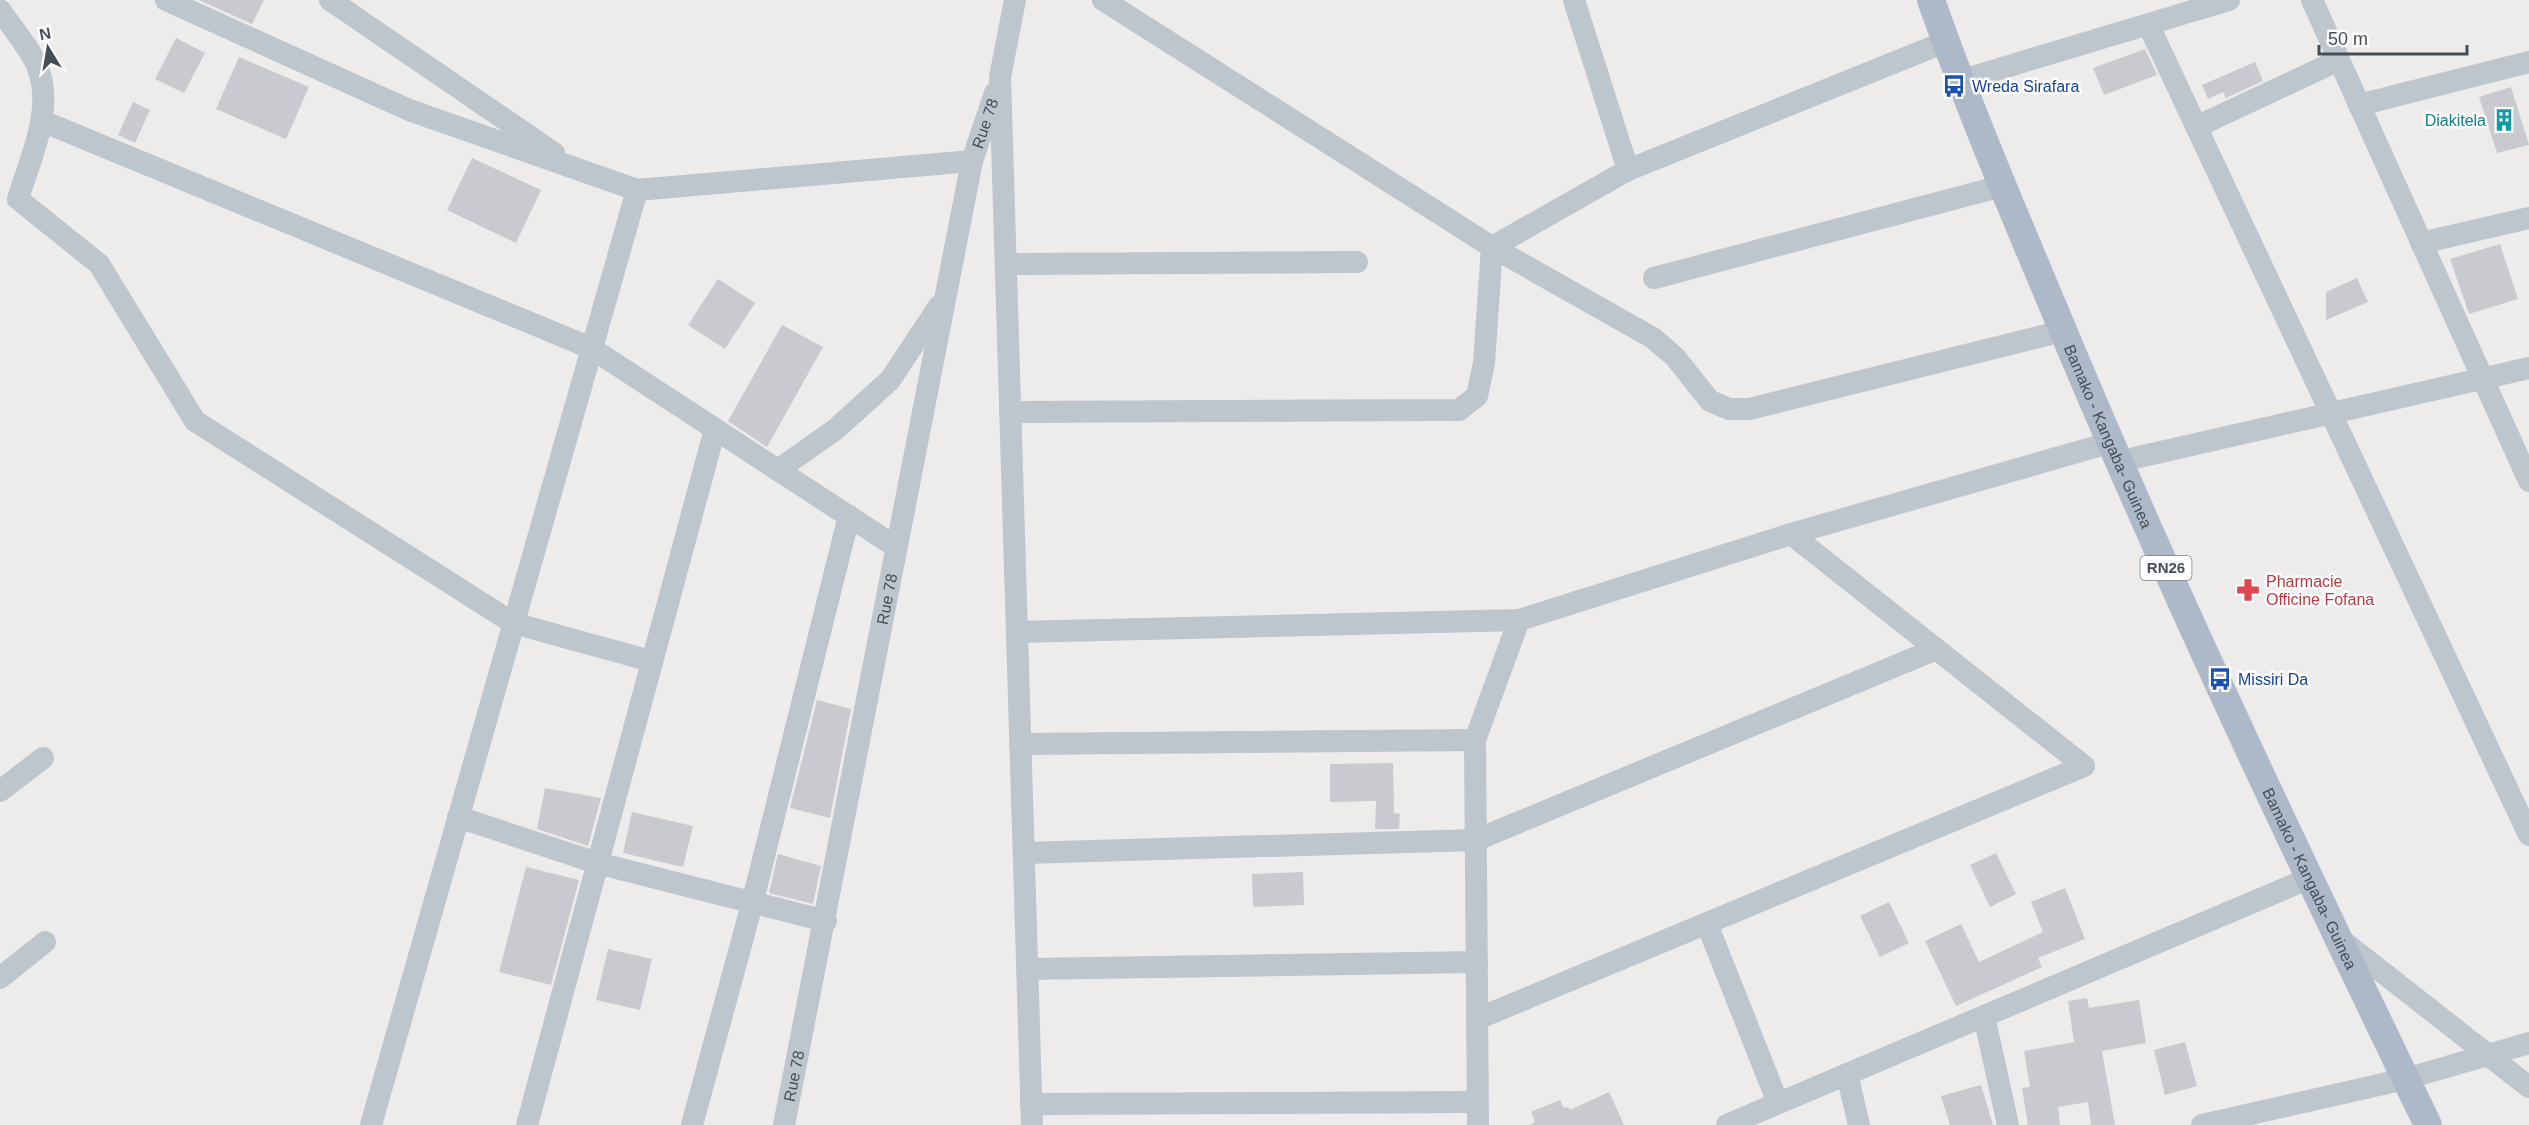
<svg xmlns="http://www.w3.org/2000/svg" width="2529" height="1125" viewBox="0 0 2529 1125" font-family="Arial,sans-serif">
	<rect width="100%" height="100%" fill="#eeebeb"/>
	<g fill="#c8cad0">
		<polygon points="199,0 264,0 252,24"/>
		<polygon points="176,38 205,53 184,93 155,79"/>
		<polygon points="2145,49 2157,75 2104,95 2093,68"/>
		<polygon points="239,57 309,87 286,139 216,109"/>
		<polygon points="2255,62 2263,81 2226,98 2223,92 2208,99 2202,85"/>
		<polygon points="2511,87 2529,145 2497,153 2479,97"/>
		<polygon points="133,102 150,110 135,143 118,135"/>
		<polygon points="472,158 541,190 516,243 447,210"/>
		<polygon points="2500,244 2518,299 2469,314 2450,259"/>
		<polygon points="2357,278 2368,302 2326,320 2326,292"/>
		<polygon points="718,279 755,303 725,349 688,325"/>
		<polygon points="782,325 823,347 767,447 728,421"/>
		<polygon points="817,700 851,709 830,818 790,808"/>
		<polygon points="1393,763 1394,813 1400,814 1399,829 1375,829 1376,801 1330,802 1330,764"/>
		<polygon points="545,788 601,798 588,846 537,829"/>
		<polygon points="632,812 693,826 683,867 623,853"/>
		<polygon points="1996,853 2016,894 1990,907 1970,865"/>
		<polygon points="778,854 821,866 813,904 769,893"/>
		<polygon points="526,867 579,880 551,985 499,972"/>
		<polygon points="1303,872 1304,905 1253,907 1252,874"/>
		<polygon points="2065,888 2085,939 2038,958 2042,967 1956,1006 1925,941 1961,924 1979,962 2043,932 2031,902"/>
		<polygon points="1889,902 1909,943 1880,957 1860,916"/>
		<polygon points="608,949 652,959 640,1010 596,1000"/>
		<polygon points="2087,998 2089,1008 2139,1000 2146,1043 2102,1051 2115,1125 2091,1125 2088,1102 2058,1107 2060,1125 2028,1125 2022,1088 2030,1087 2024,1051 2074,1042 2068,1001"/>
		<polygon points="2185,1042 2197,1086 2165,1095 2154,1050"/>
		<polygon points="1981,1085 1993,1125 1950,1125 1941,1096"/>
		<polygon points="1609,1092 1624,1125 1529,1125 1535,1122 1531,1112 1560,1100 1564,1108 1568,1107 1570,1110"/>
	</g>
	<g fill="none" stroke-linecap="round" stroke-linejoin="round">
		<g stroke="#bdc5cd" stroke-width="22">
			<polyline points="166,0 409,110 637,190 972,161"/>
			<polyline points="330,0 554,153"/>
			<polyline points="1015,0 1000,77 1032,1125"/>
			<polyline points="1103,0 1492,247 1653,338 1675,357 1710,401 1729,409 1749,409 2063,331"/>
			<polyline points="1574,0 1628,170"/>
			<polyline points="2312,0 2529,481"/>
			<path d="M0,10C11,26 32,51 38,68C54,111 30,158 18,199L99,264L195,421L513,623L651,661"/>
			<polyline points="2149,26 2529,835"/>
			<polyline points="1959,81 2229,0"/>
			<polyline points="2359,105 2529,62"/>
			<polyline points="42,121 591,348 896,547"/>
			<polyline points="2196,127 2339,60"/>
			<polyline points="2421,243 2529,218"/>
			<polyline points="1006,264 1357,262"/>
			<polyline points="1654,278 2002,186"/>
			<polyline points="1010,412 1459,410 1477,396 1484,363 1492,247 1628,170 1945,42"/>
			<polyline points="2117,462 2529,368"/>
			<polyline points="778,470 836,429 890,380 939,306"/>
			<polyline points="1017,632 1519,620 1791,534 2109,443"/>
			<polyline points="1020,744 1475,740"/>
			<polyline points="0,791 43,758"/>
			<polyline points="458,817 597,863 826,921"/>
			<polyline points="1024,853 1476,840 1934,650"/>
			<polyline points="1707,924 1778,1103"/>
			<polyline points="2340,939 2529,1087"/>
			<polyline points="1027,969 1477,962"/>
			<polyline points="0,978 45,942"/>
			<polyline points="1984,1016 2008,1125"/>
			<polyline points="1477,1019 2084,766 1791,534"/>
			<polyline points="1847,1074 1859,1125"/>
			<polyline points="1031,1104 1477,1102"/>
			<polyline points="371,1125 637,190"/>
			<polyline points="527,1125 715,429"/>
			<polyline points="692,1125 752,904 849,516"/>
			<path id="s1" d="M784,1125L972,161L995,93"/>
			<polyline points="1478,1125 1475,740 1519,620"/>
			<polyline points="1727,1125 2310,878"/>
			<polyline points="2202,1125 2405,1079 2529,1043"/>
		</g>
		<path stroke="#adb9c8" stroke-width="28" id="s2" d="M1931,0C1967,103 2010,204 2052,304C2167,582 2297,854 2428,1125"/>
	</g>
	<defs>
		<g id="bus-bare" transform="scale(1.8)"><path d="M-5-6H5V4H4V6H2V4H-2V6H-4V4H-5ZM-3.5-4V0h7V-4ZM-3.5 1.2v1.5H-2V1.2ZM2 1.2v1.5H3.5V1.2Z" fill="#1a4fb4" stroke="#fff" stroke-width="2.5" paint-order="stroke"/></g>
		<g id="building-bare" transform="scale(1.8)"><path d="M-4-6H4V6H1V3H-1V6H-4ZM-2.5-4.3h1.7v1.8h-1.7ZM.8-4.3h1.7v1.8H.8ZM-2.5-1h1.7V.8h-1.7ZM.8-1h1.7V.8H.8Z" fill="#0f9aa8" stroke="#fff" stroke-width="2.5" paint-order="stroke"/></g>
		<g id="pharmacy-bare" transform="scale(1.8)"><path d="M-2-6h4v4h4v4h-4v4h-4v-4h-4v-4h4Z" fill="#e0444e" stroke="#fff" stroke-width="2.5" paint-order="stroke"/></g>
	</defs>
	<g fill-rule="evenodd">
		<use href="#bus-bare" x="1954" y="86"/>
		<use href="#building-bare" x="2504" y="120"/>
		<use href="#pharmacy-bare" x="2248" y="590"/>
		<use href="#bus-bare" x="2220" y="679"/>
	</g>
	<g text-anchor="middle" stroke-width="5" stroke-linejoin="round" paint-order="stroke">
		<rect fill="#fff" stroke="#7d8389" stroke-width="1.5" x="2140.5" y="556" width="51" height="24" rx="4.5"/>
		<g font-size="15" font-weight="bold" fill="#454e57">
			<text x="2166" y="573">RN26</text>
		</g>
		<g font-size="16" fill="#164399" stroke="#fff" text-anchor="start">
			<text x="1972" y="92">Wreda Sirafara</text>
			<text x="2238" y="685">Missiri Da</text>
		</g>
		<g font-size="16" fill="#0d838f" stroke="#fff" text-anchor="end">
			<text x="2486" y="126">Diakitela</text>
		</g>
		<g font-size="16" fill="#454e57" stroke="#fff">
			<text dy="6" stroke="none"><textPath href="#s1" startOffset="1022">Rue 78</textPath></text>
			<text dy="6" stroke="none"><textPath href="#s2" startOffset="471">Bamako - Kangaba- Guinea</textPath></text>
			<text dy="6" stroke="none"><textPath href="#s1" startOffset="536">Rue 78</textPath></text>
			<text dy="6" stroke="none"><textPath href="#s2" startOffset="957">Bamako - Kangaba- Guinea</textPath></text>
			<text dy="6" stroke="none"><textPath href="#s1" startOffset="50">Rue 78</textPath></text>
		</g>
		<g font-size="16" fill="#be3a42" stroke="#fff" text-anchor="start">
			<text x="2266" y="587">Pharmacie<tspan x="2266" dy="18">Officine Fofana</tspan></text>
		</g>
	</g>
	<g transform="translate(48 48) rotate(349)" stroke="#ffffff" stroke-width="4.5" paint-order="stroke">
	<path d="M0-4.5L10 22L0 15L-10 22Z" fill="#454e57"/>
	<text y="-9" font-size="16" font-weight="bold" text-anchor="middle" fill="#454e57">N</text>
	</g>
	<path d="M2319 45v9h148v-9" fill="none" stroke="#454e57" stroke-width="3"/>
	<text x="2328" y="45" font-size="18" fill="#454e57" stroke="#ffffff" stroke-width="4.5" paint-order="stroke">50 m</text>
</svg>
